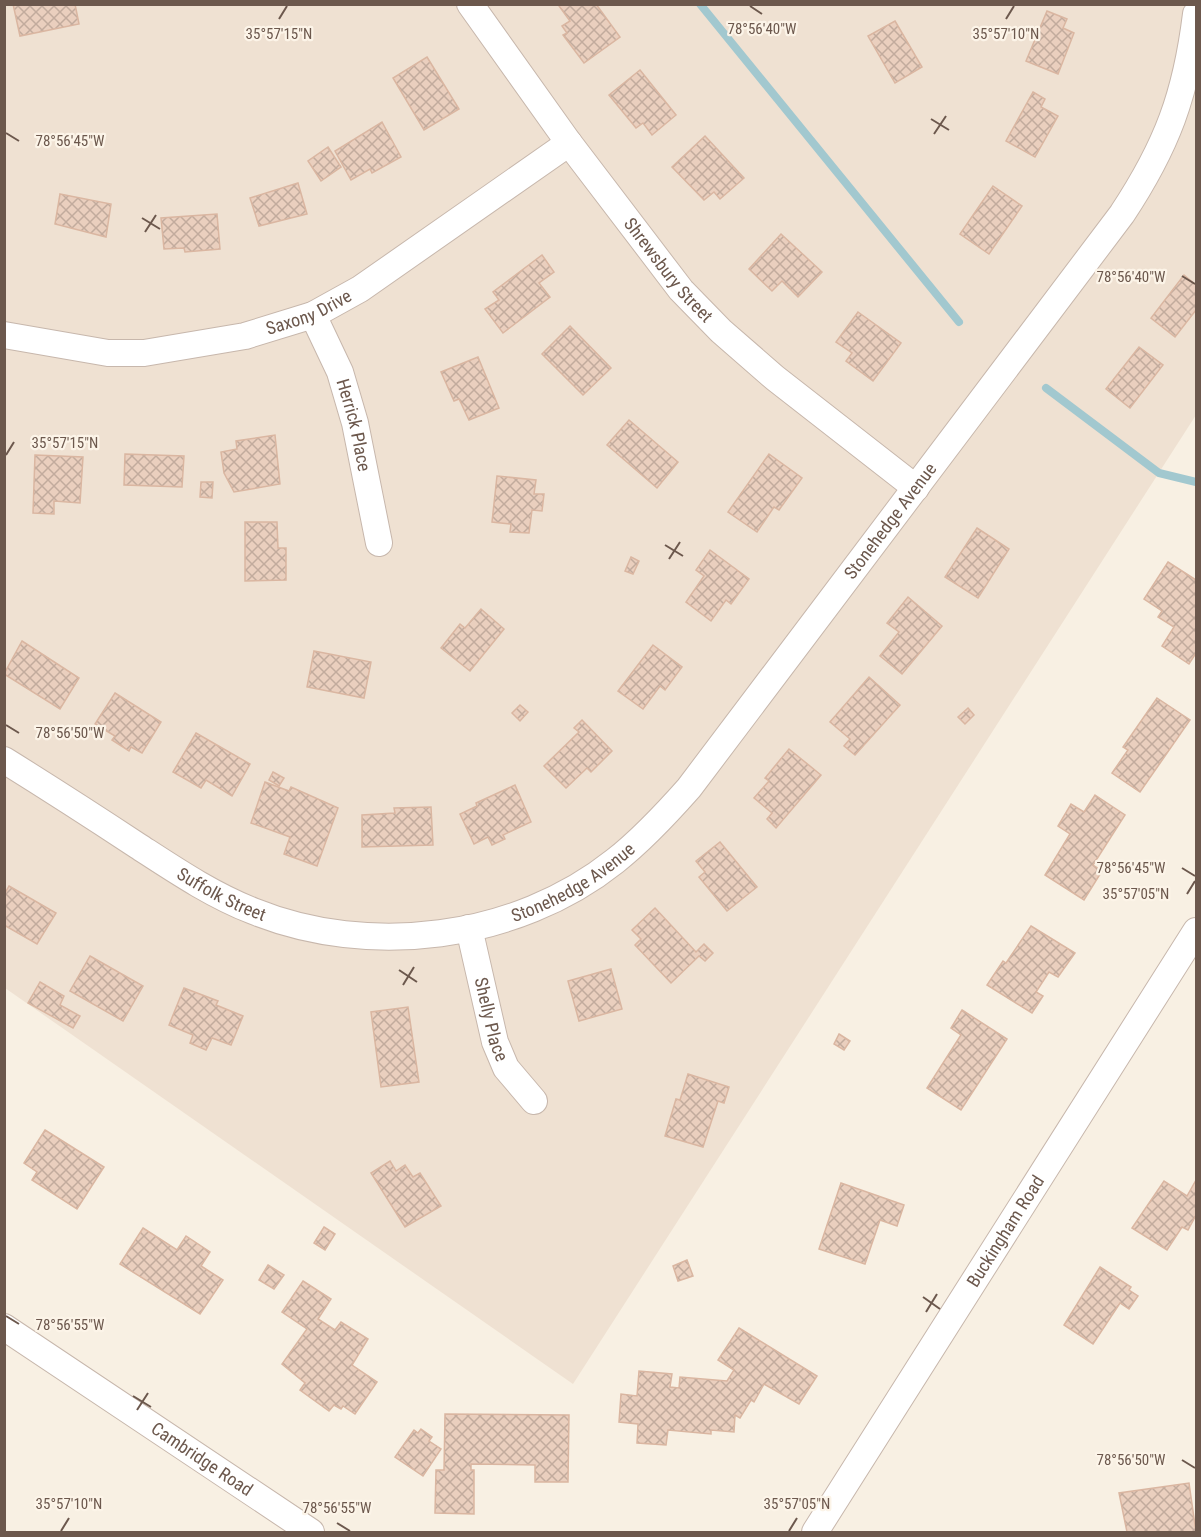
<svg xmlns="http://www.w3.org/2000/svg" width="1201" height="1537" viewBox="0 0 1201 1537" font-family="'Roboto Condensed',sans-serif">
	<defs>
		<pattern id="building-cross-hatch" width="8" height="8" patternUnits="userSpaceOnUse" patternTransform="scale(1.5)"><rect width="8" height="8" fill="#eacfbe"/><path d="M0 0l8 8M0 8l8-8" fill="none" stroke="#c2ab9d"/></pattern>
	</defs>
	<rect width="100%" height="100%" fill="#f8f0e3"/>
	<polygon fill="#efe1d2" points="5,5 1196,5 1196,415 573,1384 5,988"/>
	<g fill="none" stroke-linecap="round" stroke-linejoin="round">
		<g stroke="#a2c8cf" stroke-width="8">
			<polyline points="700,4 959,322"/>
			<polyline points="1046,388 1159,473 1196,482"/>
		</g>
	</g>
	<g fill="url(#building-cross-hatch)" stroke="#dab6a1" stroke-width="1.5">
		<polygon points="13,4 75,4 79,24 20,36"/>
		<polygon points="562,4 596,4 620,37 584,63 563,35 567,33 562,26 570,21 559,6"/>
		<polygon points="1047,11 1067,19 1063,28 1074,33 1058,74 1026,61"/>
		<polygon points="895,21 922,67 895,83 868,36"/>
		<polygon points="427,57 459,109 424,130 393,78"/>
		<polygon points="640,70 676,115 652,135 643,123 636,128 609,95"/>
		<polygon points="1033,92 1045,99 1041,107 1058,116 1035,157 1006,141"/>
		<polygon points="382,122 401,157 372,173 370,169 351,180 335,151"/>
		<polygon points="705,136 744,178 720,199 714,192 704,200 672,167"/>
		<polygon points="328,147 341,167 321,181 308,161"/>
		<polygon points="298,183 307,214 259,226 250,198"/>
		<polygon points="993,186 1022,206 989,254 960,234"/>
		<polygon points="60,194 111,204 106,237 55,224"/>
		<polygon points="217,214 220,249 185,252 184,248 164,249 161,218"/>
		<polygon points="781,234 822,272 798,297 782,281 772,291 749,269"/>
		<polygon points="542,255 554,272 539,283 550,297 503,333 485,309 499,300 493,292"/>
		<polygon points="1184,275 1196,285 1196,310 1175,337 1151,318"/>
		<polygon points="858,312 901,343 873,381 846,361 852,353 836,342"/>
		<polygon points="570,326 611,368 583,395 542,354"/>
		<polygon points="1139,347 1163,365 1130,408 1106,389"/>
		<polygon points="478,357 499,408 469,420 459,399 454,401 441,372"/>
		<polygon points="629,420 678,462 657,488 607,445"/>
		<polygon points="275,435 280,484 234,492 224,473 221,452 237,449 236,441"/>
		<polygon points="125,454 184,456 182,487 124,485"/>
		<polygon points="769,454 802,478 779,510 774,507 757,532 728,512"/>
		<polygon points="35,455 83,457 80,503 54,501 54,514 33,513"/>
		<polygon points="497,476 536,480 534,494 544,494 542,511 532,510 529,533 510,532 511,524 492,522"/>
		<polygon points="201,482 213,482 212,498 200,497"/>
		<polygon points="245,522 277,522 278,548 286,548 286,580 245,581"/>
		<polygon points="977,528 1009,549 978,598 945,577"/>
		<polygon points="710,550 749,579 731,604 726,600 711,621 686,602 704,576 696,570"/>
		<polygon points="631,557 639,561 633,574 625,571"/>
		<polygon points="1168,562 1196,580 1196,653 1189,664 1162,646 1174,627 1158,617 1162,611 1144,599"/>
		<polygon points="908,597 942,626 902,674 880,656 899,632 887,623"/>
		<polygon points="481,609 504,629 470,671 441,648 460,624 465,628"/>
		<polygon points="22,641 79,678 60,709 4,674"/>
		<polygon points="653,645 682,667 665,690 660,686 643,709 618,691"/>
		<polygon points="314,651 371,662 364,698 307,687"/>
		<polygon points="869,677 900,705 855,755 844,746 850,739 830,722"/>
		<polygon points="115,693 161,722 142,753 131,747 129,751 112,740 115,736 95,724"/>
		<polygon points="1157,698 1190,720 1140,792 1112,773 1128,750 1123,747"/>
		<polygon points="520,705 528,712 520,721 512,713"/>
		<polygon points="968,708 974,715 965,724 958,717"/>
		<polygon points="582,720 612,751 591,772 587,768 566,788 544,766 579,732 574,728"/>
		<polygon points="196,733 250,764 232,796 206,780 201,788 173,772"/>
		<polygon points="789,749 821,775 776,828 767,819 772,813 754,798 769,781 765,778"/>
		<polygon points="273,772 284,778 279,786 269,780"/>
		<polygon points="265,782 289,791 291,787 338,808 317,866 284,854 290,837 251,823"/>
		<polygon points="515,785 531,822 503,835 505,839 492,845 488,837 474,844 460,814 477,806 476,803"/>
		<polygon points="1095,795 1125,815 1093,865 1102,871 1084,900 1045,875 1070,834 1058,826 1071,804 1084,812"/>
		<polygon points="431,807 433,845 362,847 362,815 395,813 394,808"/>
		<polygon points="720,842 757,887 727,911 699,877 705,872 696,861"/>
		<polygon points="9,886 56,913 37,944 4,925 4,895"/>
		<polygon points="655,908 696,952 704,944 713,953 705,961 699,956 671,983 635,945 641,939 632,930"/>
		<polygon points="1031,926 1075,953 1058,977 1049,972 1036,992 1043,996 1032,1013 987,985 1003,961 1006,963"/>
		<polygon points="90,956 143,986 123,1021 70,991"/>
		<polygon points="611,969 622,1009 579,1021 568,981"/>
		<polygon points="40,982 64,996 60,1005 80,1016 73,1028 28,1003"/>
		<polygon points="184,988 218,1001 216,1005 243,1016 231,1045 212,1038 206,1050 190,1043 193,1035 169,1025"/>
		<polygon points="408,1007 419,1082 381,1087 371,1012"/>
		<polygon points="962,1010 1007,1039 961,1110 927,1088 961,1035 951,1028"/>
		<polygon points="839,1034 850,1041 844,1050 834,1044"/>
		<polygon points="688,1074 729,1087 724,1103 718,1101 703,1147 665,1136 676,1099 680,1100"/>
		<polygon points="45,1130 104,1167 77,1209 32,1180 37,1172 24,1163"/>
		<polygon points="390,1161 396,1171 405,1165 413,1177 420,1173 441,1206 405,1227 371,1173"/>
		<polygon points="1196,1180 1196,1215 1188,1230 1182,1227 1167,1250 1132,1228 1164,1181 1187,1196"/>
		<polygon points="841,1183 904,1205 897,1226 880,1220 865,1264 819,1249"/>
		<polygon points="324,1227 335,1234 325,1250 314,1243"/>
		<polygon points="143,1228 177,1250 186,1236 210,1252 201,1266 223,1280 200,1314 120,1264"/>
		<polygon points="687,1260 693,1276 678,1281 673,1266"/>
		<polygon points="268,1265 284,1275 274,1289 259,1280"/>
		<polygon points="1100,1267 1131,1287 1129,1290 1138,1296 1129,1309 1120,1303 1093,1344 1064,1325"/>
		<polygon points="303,1281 331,1299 318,1319 335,1330 341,1322 368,1339 352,1365 377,1382 355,1414 343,1406 341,1409 334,1405 329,1411 300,1390 305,1383 282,1364 307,1329 282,1312"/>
		<polygon points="739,1328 817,1376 799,1404 764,1384 754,1402 751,1400 740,1418 735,1415 734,1432 711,1430 711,1434 668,1430 666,1445 637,1443 638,1424 619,1422 621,1394 637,1396 639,1371 672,1374 670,1387 679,1388 680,1377 727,1381 734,1370 718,1360"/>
		<polygon points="445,1414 569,1415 568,1482 535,1482 535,1465 471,1464 471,1470 474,1470 474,1514 435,1513 436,1470 444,1470"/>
		<polygon points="421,1429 432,1437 429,1441 441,1449 423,1476 395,1457 414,1430 418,1433"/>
		<polygon points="1189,1483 1196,1532 1127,1532 1119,1493"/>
	</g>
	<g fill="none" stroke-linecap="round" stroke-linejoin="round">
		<g stroke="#c7b7ac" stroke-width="28">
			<g id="minor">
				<path id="s1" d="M470,4L569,143L681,290L721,331L775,378L916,488"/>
				<path id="s2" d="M313,315L340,372L355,423L379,543"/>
				<path id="s3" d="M4,335L108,353H144L245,336L313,315L360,289L569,143"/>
				<path id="s4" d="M4,760C49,788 94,817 138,846C175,870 212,895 253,911C369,958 516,940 615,861C643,839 666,814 689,788L1122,214C1167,146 1186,95 1196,14"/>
				<path id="s5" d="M469,928L495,1042L506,1068L534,1101"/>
				<path id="s6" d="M4,1327L311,1532"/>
				<path id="s7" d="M815,1532L1196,931"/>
			</g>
		</g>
		<use href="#minor" stroke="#fff" stroke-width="26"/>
	</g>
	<path fill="none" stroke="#6c584d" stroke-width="2" d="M750,6L762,14M279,19L287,6M1006,19L1014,6M931,119L949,130M6,133L19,141M934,134L946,116M142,218L160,229M145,232L156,215M1182,276L1195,284M6,455L14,442M665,545L683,556M669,559L680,542M6,725L19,733M1182,868L1195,876M1187,894L1195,881M399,970L417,982M403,985L414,967M923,1297L940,1309M926,1312L937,1294M6,1316L19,1324M133,1396L151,1407M137,1410L148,1393M1182,1460L1195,1468M337,1523L350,1531M61,1531L69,1518M789,1531L797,1518"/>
	<g text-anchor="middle" stroke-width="4.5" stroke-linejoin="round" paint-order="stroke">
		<g font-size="18" fill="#6c584d" stroke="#fcf4e8">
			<text dy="6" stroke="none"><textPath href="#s1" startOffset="332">Shrewsbury Street</textPath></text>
			<text dy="6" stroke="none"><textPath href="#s3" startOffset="312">Saxony Drive</textPath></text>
			<text dy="6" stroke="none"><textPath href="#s2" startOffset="118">Herrick Place</textPath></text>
			<text dy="6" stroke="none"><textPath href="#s4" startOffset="1112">Stonehedge Avenue</textPath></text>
			<text dy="6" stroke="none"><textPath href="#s4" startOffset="626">Stonehedge Avenue</textPath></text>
			<text dy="6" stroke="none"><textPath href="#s4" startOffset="256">Suffolk Street</textPath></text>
			<text dy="6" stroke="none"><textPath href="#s5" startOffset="94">Shelly Place</textPath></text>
			<text dy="6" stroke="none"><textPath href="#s7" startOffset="356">Buckingham Road</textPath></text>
			<text dy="6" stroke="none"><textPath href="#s6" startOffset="238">Cambridge Road</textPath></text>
		</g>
	</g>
	<g font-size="15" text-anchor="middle" fill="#6c584d" stroke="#fcf4e8" stroke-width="4.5" stroke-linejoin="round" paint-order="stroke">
		<text x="762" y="34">78°56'40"W</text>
		<text x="279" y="39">35°57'15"N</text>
		<text x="1006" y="39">35°57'10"N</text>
		<text x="70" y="146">78°56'45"W</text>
		<text x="1131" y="282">78°56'40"W</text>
		<text x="65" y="448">35°57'15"N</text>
		<text x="70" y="738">78°56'50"W</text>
		<text x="1131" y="873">78°56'45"W</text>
		<text x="1136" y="899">35°57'05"N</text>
		<text x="70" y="1330">78°56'55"W</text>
		<text x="1131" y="1465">78°56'50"W</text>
		<text x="69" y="1509">35°57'10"N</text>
		<text x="797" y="1509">35°57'05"N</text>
		<text x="337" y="1513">78°56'55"W</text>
	</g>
	<rect width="1201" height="1537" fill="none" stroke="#6c584d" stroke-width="12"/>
</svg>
